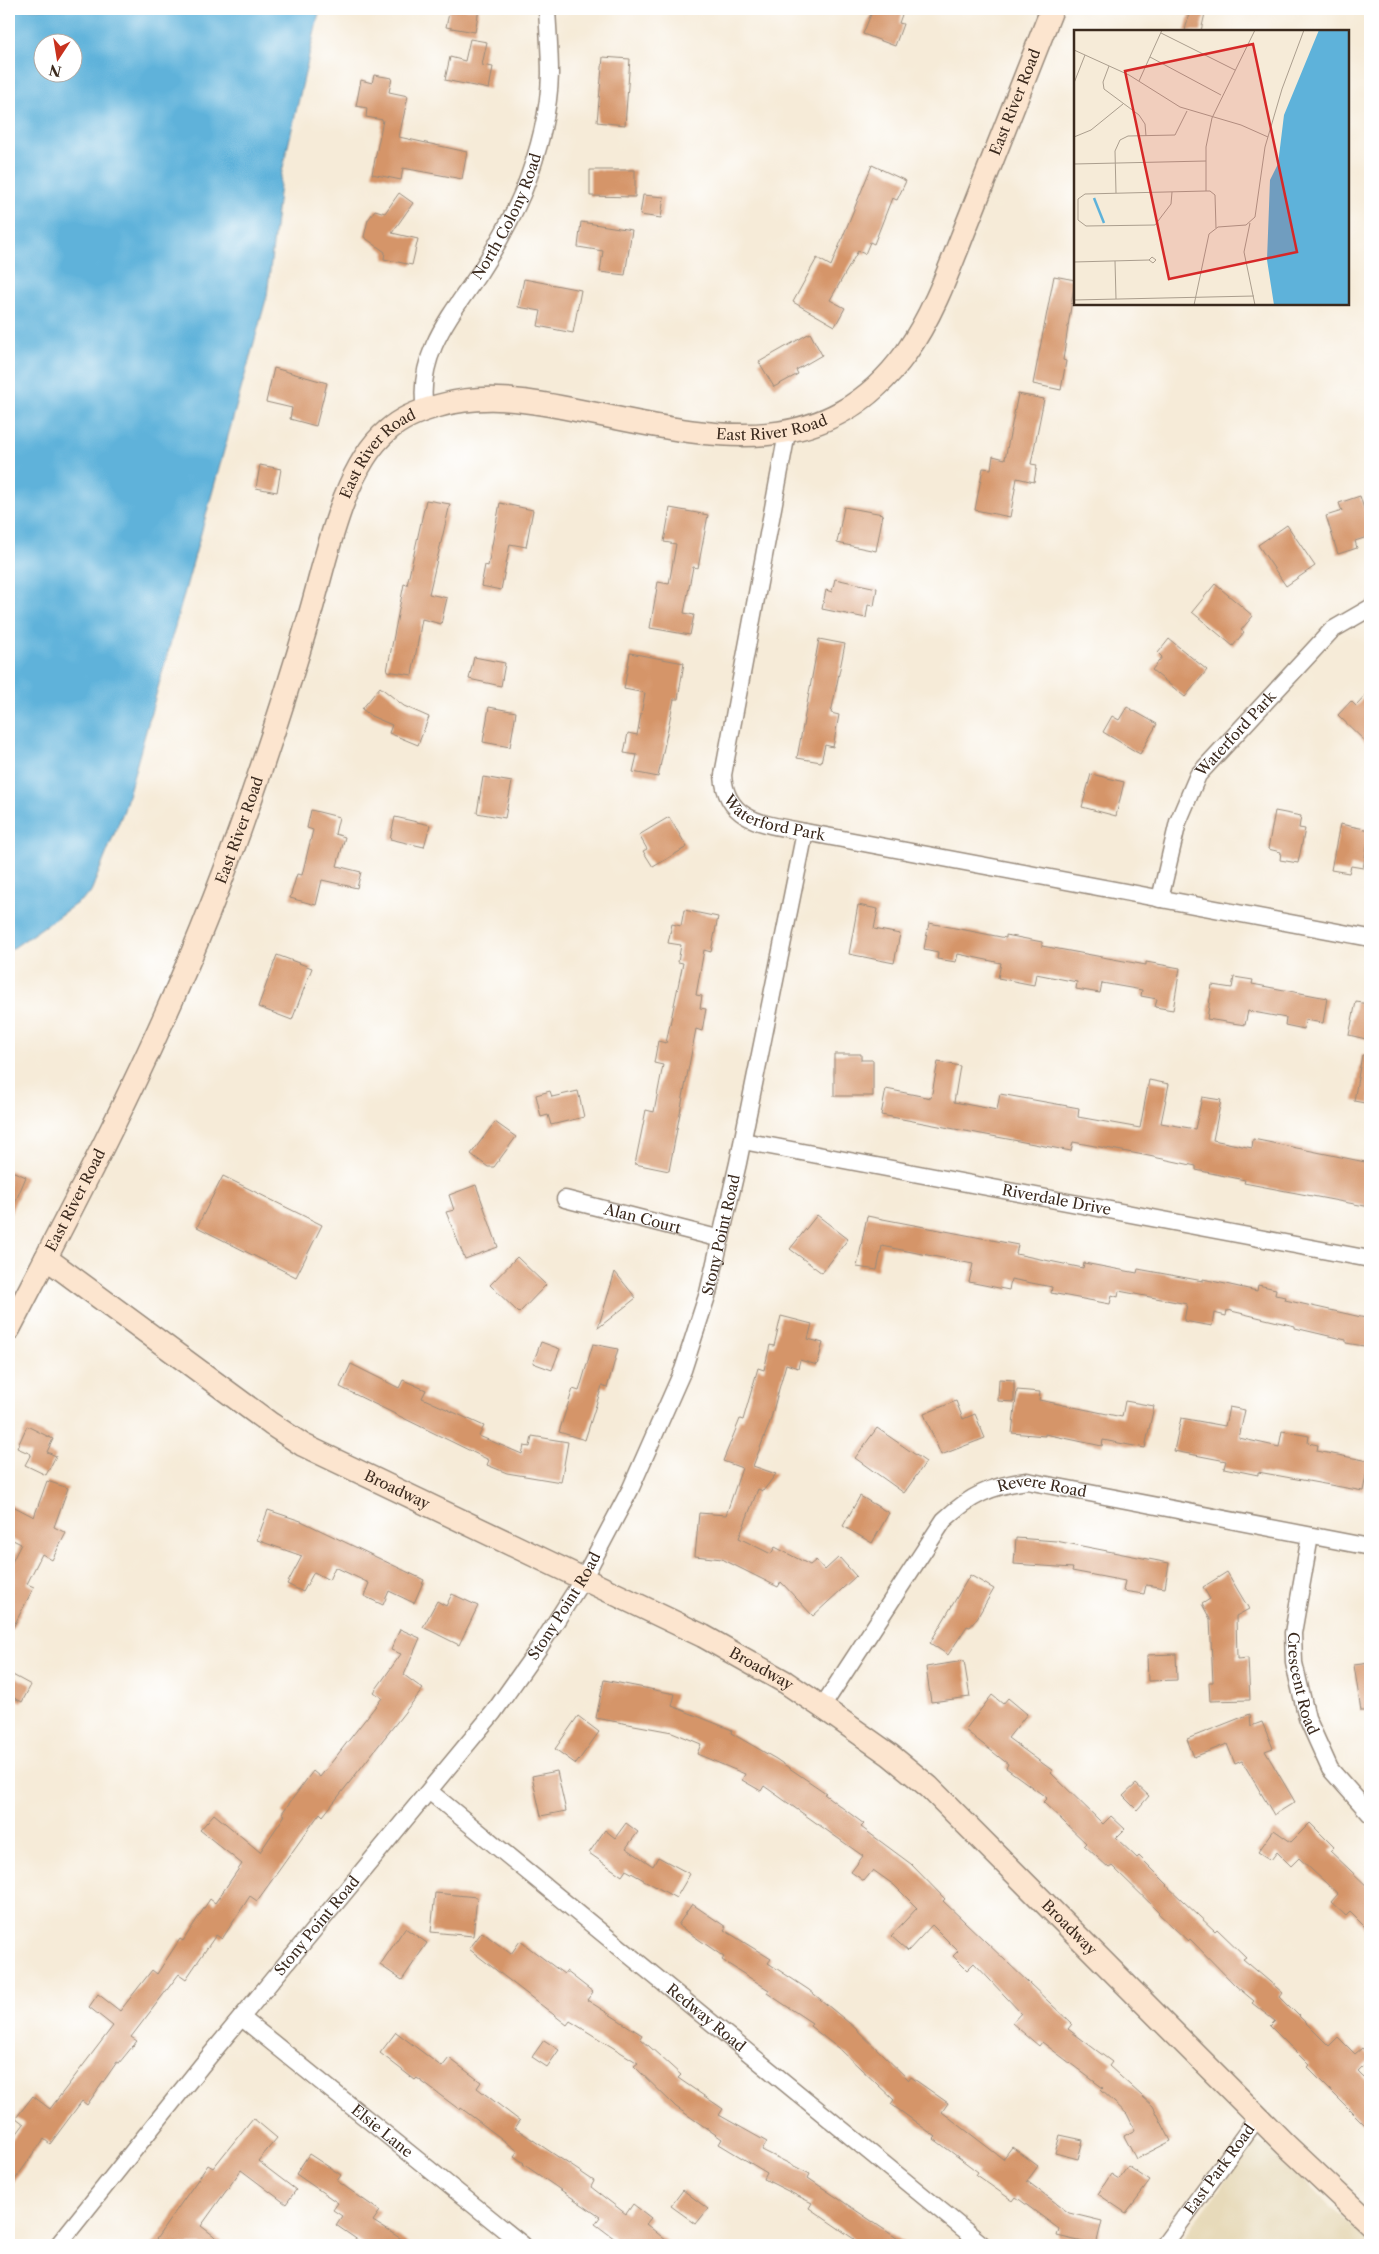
<svg xmlns="http://www.w3.org/2000/svg" width="1379" height="2254" viewBox="0 0 1379 2254" font-family="'Libre Caslon Text',serif">
	<rect width="100%" height="100%" fill="#fff"/>
	<filter id="ink" filterUnits="userSpaceOnUse"><feTurbulence type="fractalNoise" baseFrequency=".02" numOctaves="2"/><feDisplacementMap in="SourceGraphic" scale="10" xChannelSelector="R" yChannelSelector="G"/><feConvolveMatrix kernelMatrix="1 2 1 2 8 2 1 2 1" color-interpolation-filters="sRGB"/></filter>
	<filter id="wash" filterUnits="userSpaceOnUse"><feTurbulence type="fractalNoise" baseFrequency=".0096" numOctaves="4" result="noise"/><feDisplacementMap in="SourceGraphic" scale="20" xChannelSelector="R" yChannelSelector="G"/><feGaussianBlur stdDeviation="1.12" result="paint"/><feColorMatrix in="noise" values="0 0 0 0 0 0 0 0 0 0 0 0 0 0 0 0 0 1.4 0 .05"/><feComposite in="paint" operator="in"/></filter>
	<g filter="url(#wash)">
		<rect width="100%" height="100%" fill="#f6ebd8"/>
		<polygon fill="#e7daba" points="1256,2144 1269,2145 1332,2208 1370,2241 1370,2245 1179,2245 1250,2147"/>
		<path fill="#5eb2da" stroke="#4c6e7c" fill-rule="evenodd" d="M9,9H320L281,176L267,296L124,810L90,894L9,951ZM42,42H72V72H42Z"/>
		<g id="blocks">
			<g fill="#d59569">
				<polygon points="450,9 479,9 475,32 446,27"/>
				<polygon points="873,9 904,9 899,23 903,24 895,46 863,34"/>
				<polygon points="1190,9 1206,9 1201,31 1185,31"/>
				<polygon points="470,39 487,42 482,65 493,67 489,89 445,80 450,57 465,61"/>
				<polygon points="603,57 630,59 625,125 597,122"/>
				<polygon points="374,75 392,78 389,92 408,96 399,137 467,152 462,179 403,168 401,180 372,174 383,120 366,117 367,108 356,106 361,80 372,83"/>
				<polygon points="872,165 906,181 897,200 892,198 874,244 870,242 865,254 858,251 830,300 845,308 835,326 793,302 817,258 831,266"/>
				<polygon points="590,170 635,170 635,197 590,196"/>
				<polygon points="399,193 413,203 392,233 418,239 412,265 384,259 385,252 364,237 368,220 375,210 385,213"/>
				<polygon points="643,195 664,197 661,218 640,215"/>
				<polygon points="581,222 632,230 625,275 600,272 603,251 578,247"/>
				<polygon points="1054,276 1075,280 1063,360 1066,361 1061,390 1033,384"/>
				<polygon points="524,279 581,290 573,333 538,326 541,311 518,307"/>
				<polygon points="810,333 822,355 796,370 798,374 774,387 759,362"/>
				<polygon points="274,368 327,383 316,426 290,419 292,408 266,402"/>
				<polygon points="1018,394 1044,399 1031,464 1037,465 1034,482 1017,478 1010,517 975,510 983,468 991,469 993,456 1005,459"/>
				<polygon points="260,465 281,469 277,492 256,488"/>
				<polygon points="1360,496 1370,528 1370,536 1355,541 1357,548 1338,554 1326,516 1342,511 1339,503"/>
				<polygon points="426,500 450,504 429,594 447,598 441,624 422,619 412,675 387,671 404,584 407,585"/>
				<polygon points="500,503 533,510 526,547 510,544 501,590 481,586 485,565 488,566"/>
				<polygon points="844,507 883,514 876,551 837,543"/>
				<polygon points="670,508 708,515 698,568 693,567 684,613 694,615 690,635 650,628 658,582 669,584 676,544 664,542"/>
				<polygon points="1287,525 1315,566 1286,586 1258,545"/>
				<polygon points="835,579 877,588 874,606 868,605 866,618 822,609 826,590 832,592"/>
				<polygon points="1215,584 1253,616 1241,630 1244,632 1233,646 1192,612"/>
				<polygon points="819,639 845,644 831,713 839,715 833,747 825,745 821,762 797,758"/>
				<polygon points="1169,639 1207,670 1185,697 1152,670 1162,657 1158,653"/>
				<polygon points="630,653 684,663 678,699 674,699 658,777 633,772 637,755 624,753 628,733 637,735 645,693 624,689"/>
				<polygon points="474,657 505,663 501,686 469,679"/>
				<polygon points="380,687 404,706 429,717 418,745 389,733 392,725 371,716 362,709"/>
				<polygon points="1370,691 1370,746 1338,715 1351,701 1356,706"/>
				<polygon points="489,707 516,712 510,747 483,742"/>
				<polygon points="1127,707 1157,724 1140,754 1103,732 1112,716 1119,720"/>
				<polygon points="1091,774 1124,782 1116,816 1082,807"/>
				<polygon points="483,777 512,782 505,818 477,813"/>
				<polygon points="311,810 339,817 335,834 345,837 337,866 361,872 357,888 322,880 316,905 290,898 297,874 302,875 313,830 307,828"/>
				<polygon points="1275,811 1301,816 1299,828 1305,829 1298,863 1280,860 1281,852 1268,849"/>
				<polygon points="395,817 430,825 424,847 390,839"/>
				<polygon points="669,817 687,847 653,867 643,851 647,849 639,835"/>
				<polygon points="1340,824 1370,830 1363,868 1351,866 1349,873 1331,870"/>
				<polygon points="858,905 878,909 874,929 900,934 894,963 849,954"/>
				<polygon points="684,910 718,917 711,952 704,950 696,995 702,996 700,1008 706,1009 702,1031 696,1029 669,1171 635,1164 646,1110 654,1112 663,1065 654,1063 658,1041 666,1043 683,963 678,962 681,945 668,943 672,924 681,926"/>
				<polygon points="929,923 1006,938 1006,935 1042,942 1042,946 1146,965 1146,962 1180,968 1173,1010 1155,1007 1157,999 1141,996 1142,990 1102,983 1100,993 1076,989 1077,982 1036,974 1034,985 998,978 1001,963 958,954 956,962 937,959 938,952 924,949"/>
				<polygon points="277,955 312,968 292,1020 258,1007"/>
				<polygon points="1234,977 1253,980 1252,984 1327,998 1323,1023 1305,1020 1304,1029 1285,1025 1286,1018 1248,1011 1245,1025 1207,1019 1212,985 1232,988"/>
				<polygon points="1356,1002 1370,1004 1370,1040 1349,1035"/>
				<polygon points="834,1054 861,1054 861,1060 873,1060 873,1096 834,1096"/>
				<polygon points="1362,1055 1370,1056 1370,1104 1354,1101"/>
				<polygon points="938,1062 960,1066 954,1102 997,1110 1000,1094 1079,1108 1078,1117 1140,1128 1149,1080 1169,1084 1161,1123 1195,1129 1202,1097 1221,1100 1213,1140 1252,1148 1253,1139 1370,1163 1370,1207 1244,1183 1245,1180 1196,1170 1196,1166 1144,1155 1073,1142 1071,1151 881,1115 886,1089 931,1098"/>
				<polygon points="550,1091 552,1097 578,1091 584,1117 551,1125 548,1115 541,1117 536,1095"/>
				<polygon points="495,1122 516,1137 494,1167 488,1167 471,1154"/>
				<polygon points="9,1170 26,1177 9,1217"/>
				<polygon points="223,1176 322,1225 296,1277 197,1227"/>
				<polygon points="476,1185 498,1247 465,1259 446,1212 454,1210 449,1195"/>
				<polygon points="817,1215 848,1239 822,1273 790,1249"/>
				<polygon points="867,1216 1018,1245 1016,1254 1083,1268 1084,1263 1137,1273 1138,1269 1203,1281 1203,1279 1257,1291 1258,1285 1276,1289 1275,1295 1286,1297 1285,1300 1370,1319 1370,1347 1346,1343 1346,1340 1295,1328 1295,1326 1227,1310 1226,1316 1214,1313 1212,1326 1184,1321 1187,1304 1119,1291 1118,1297 1112,1295 1110,1304 1051,1293 1052,1287 1011,1279 1009,1290 969,1282 973,1264 882,1246 877,1270 857,1267"/>
				<polygon points="517,1257 546,1285 519,1313 490,1285"/>
				<polygon points="615,1272 636,1298 598,1328"/>
				<polygon points="781,1316 812,1324 808,1339 823,1343 817,1365 800,1360 798,1368 786,1364 769,1425 753,1466 776,1474 763,1491 758,1489 739,1538 771,1554 775,1547 810,1565 816,1560 825,1570 839,1557 856,1576 813,1616 781,1582 778,1587 722,1559 695,1556 699,1513 726,1515 742,1468 723,1461 740,1419 743,1420 758,1368 764,1370 770,1345 774,1346"/>
				<polygon points="541,1342 560,1349 552,1370 533,1363"/>
				<polygon points="593,1344 618,1349 607,1388 602,1386 585,1440 559,1432 573,1389 579,1391"/>
				<polygon points="351,1364 399,1388 403,1380 426,1390 422,1398 484,1426 479,1436 522,1454 524,1446 530,1447 532,1436 568,1442 561,1482 507,1473 487,1465 489,1460 340,1387"/>
				<polygon points="999,1379 1014,1380 1014,1402 998,1401"/>
				<polygon points="1017,1390 1040,1392 1039,1400 1122,1417 1125,1401 1154,1406 1145,1448 1103,1440 1102,1446 1045,1434 1045,1436 1012,1433"/>
				<polygon points="956,1401 963,1419 975,1414 985,1438 941,1455 924,1414"/>
				<polygon points="1229,1407 1245,1410 1239,1438 1279,1447 1282,1431 1309,1436 1308,1443 1318,1445 1317,1451 1369,1461 1363,1491 1258,1472 1258,1475 1224,1468 1226,1461 1174,1451 1181,1418 1225,1426"/>
				<polygon points="27,1426 53,1439 47,1452 56,1456 46,1475 25,1465 31,1454 17,1448"/>
				<polygon points="877,1428 926,1462 904,1493 855,1458"/>
				<polygon points="47,1481 68,1488 54,1527 66,1533 52,1560 42,1554 27,1584 34,1587 9,1635 9,1568 21,1544 9,1538 9,1504 34,1517"/>
				<polygon points="860,1496 889,1513 872,1543 843,1526"/>
				<polygon points="268,1510 301,1521 424,1580 414,1603 389,1591 383,1605 364,1596 369,1583 335,1567 329,1580 314,1572 303,1592 287,1584 302,1556 257,1540"/>
				<polygon points="1016,1538 1056,1541 1169,1563 1165,1588 1146,1585 1144,1594 1123,1591 1125,1581 1072,1571 1073,1568 1014,1564"/>
				<polygon points="1227,1572 1249,1609 1236,1616 1237,1659 1248,1658 1250,1700 1210,1701 1209,1682 1213,1682 1210,1619 1202,1604 1210,1599 1203,1587"/>
				<polygon points="970,1575 994,1589 977,1618 970,1627 967,1626 948,1655 930,1643"/>
				<polygon points="452,1594 478,1606 459,1645 423,1627 437,1601 446,1606"/>
				<polygon points="400,1629 420,1638 404,1675 423,1689 323,1816 320,1813 257,1901 250,1896 222,1939 216,1935 186,1979 179,1974 131,2037 137,2041 119,2063 117,2062 87,2105 82,2101 50,2144 44,2139 9,2188 9,2144 24,2124 16,2118 33,2096 50,2109 113,2026 89,2007 98,1994 120,2011 152,1970 157,1974 180,1939 183,1941 210,1899 215,1903 242,1864 200,1830 214,1814 260,1852 285,1815 282,1813 313,1771 320,1777 382,1698 374,1692 401,1654 391,1650"/>
				<polygon points="1176,1654 1177,1680 1148,1681 1147,1655"/>
				<polygon points="964,1661 970,1697 931,1702 926,1667"/>
				<polygon points="1370,1663 1370,1711 1361,1711 1354,1665"/>
				<polygon points="9,1673 31,1685 22,1702 9,1695"/>
				<polygon points="604,1680 675,1694 672,1706 732,1730 731,1733 776,1759 826,1793 824,1794 864,1824 861,1827 911,1864 945,1899 943,1901 1072,2024 1068,2029 1112,2062 1109,2066 1153,2106 1171,2141 1136,2159 1124,2136 1135,2130 1127,2114 1101,2090 1103,2088 1042,2042 1039,2046 1012,2023 1021,2013 974,1963 967,1970 953,1956 958,1951 932,1925 908,1951 891,1936 917,1908 894,1885 873,1870 864,1881 851,1872 863,1856 764,1786 761,1791 742,1780 745,1774 697,1754 701,1744 672,1732 596,1718"/>
				<polygon points="992,1695 1003,1704 1008,1698 1027,1714 1008,1738 1053,1771 1051,1773 1103,1824 1111,1816 1125,1829 1116,1838 1137,1858 1139,1856 1168,1885 1167,1886 1215,1931 1217,1929 1246,1957 1243,1959 1283,1993 1280,1997 1329,2046 1338,2037 1355,2054 1362,2048 1370,2056 1370,2060 1358,2072 1370,2084 1370,2130 1307,2067 1309,2065 1270,2026 1275,2021 1252,2003 1254,2001 1236,1986 1190,1939 1188,1941 1158,1913 1159,1912 1112,1866 1109,1868 1084,1845 1086,1843 1043,1802 1047,1798 1006,1768 1008,1764 965,1730"/>
				<polygon points="1250,1714 1251,1726 1262,1722 1273,1748 1265,1751 1295,1802 1274,1815 1242,1761 1235,1764 1227,1744 1194,1757 1187,1739"/>
				<polygon points="578,1716 599,1732 576,1764 555,1749"/>
				<polygon points="557,1771 566,1811 541,1816 532,1776"/>
				<polygon points="1136,1784 1149,1796 1137,1810 1123,1796"/>
				<polygon points="626,1823 638,1832 626,1848 653,1866 658,1857 690,1874 676,1898 626,1870 622,1876 589,1853 605,1830 615,1838"/>
				<polygon points="1310,1823 1334,1847 1330,1851 1370,1889 1370,1932 1350,1912 1346,1916 1331,1902 1338,1894 1299,1858 1291,1866 1277,1852 1271,1860 1258,1852 1274,1830 1291,1842"/>
				<polygon points="435,1893 477,1897 473,1936 431,1932"/>
				<polygon points="692,1904 726,1927 724,1930 771,1959 768,1963 809,1990 855,2028 909,2080 911,2077 948,2103 942,2112 1003,2159 1012,2147 1038,2166 1027,2181 1069,2213 1102,2221 1096,2245 1057,2236 1059,2229 1016,2197 1013,2201 976,2175 978,2172 934,2139 936,2137 891,2104 894,2100 842,2051 810,2026 812,2023 767,1993 769,1990 722,1960 724,1957 678,1925"/>
				<polygon points="405,1928 427,1943 402,1980 380,1965"/>
				<polygon points="482,1932 511,1954 520,1941 564,1974 566,1971 593,1992 587,2000 642,2035 640,2038 681,2075 678,2078 723,2109 719,2115 767,2142 762,2150 810,2174 808,2178 907,2245 849,2245 854,2239 809,2208 812,2203 764,2179 767,2173 719,2144 722,2139 676,2107 634,2066 638,2063 570,2021 567,2025 469,1949"/>
				<polygon points="396,2032 442,2067 449,2058 481,2082 477,2088 520,2121 515,2128 594,2181 591,2187 626,2214 633,2204 651,2218 646,2224 672,2245 623,2245 595,2224 600,2217 523,2164 524,2163 514,2156 518,2151 461,2108 460,2110 417,2078 415,2080 380,2053"/>
				<polygon points="544,2040 559,2050 547,2067 532,2057"/>
				<polygon points="253,2118 277,2138 258,2161 296,2190 286,2204 241,2170 201,2226 226,2245 152,2245 208,2165 213,2168"/>
				<polygon points="1060,2135 1083,2140 1078,2159 1055,2153"/>
				<polygon points="309,2154 341,2175 337,2181 380,2211 373,2221 411,2245 365,2245 336,2225 342,2216 333,2210 338,2203 296,2174"/>
				<polygon points="1128,2166 1150,2181 1126,2213 1098,2194 1111,2174 1119,2179"/>
				<polygon points="683,2190 708,2209 696,2224 671,2206"/>
			</g>
		</g>
	</g>
	<g filter="url(#ink)">
		<use href="#blocks" fill-opacity="0" stroke="#988a7b" stroke-width="1"/>
		<g fill="none" stroke-linecap="round" stroke-linejoin="round">
			<g stroke="#988a7b" stroke-width="19">
				<g id="street">
					<path id="s1" d="M425,410C416,355 451,315 480,272C496,247 511,220 523,192C538,154 549,114 550,74C550,52 548,30 547,9"/>
					<path id="s2" d="M787,433L723,775C726,823 767,824 805,832L1370,938"/>
					<path id="s3" d="M1160,899L1178,822L1198,775L1332,630L1370,608"/>
					<path id="s4" d="M743,1141L1370,1259"/>
					<path id="s5" d="M565,1199L721,1239"/>
					<path id="s6" d="M1310,1536L1293,1633L1294,1663L1307,1718L1330,1769L1370,1814"/>
					<path id="s7" d="M822,1707L944,1520C971,1495 991,1486 1027,1481L1370,1547"/>
					<path id="s8" d="M429,1791L983,2245"/>
					<path id="s9" d="M242,2018L523,2245"/>
					<path id="s10" d="M58,2245L202,2065L493,1713L539,1648L583,1579L630,1490L683,1370L708,1293L738,1163L805,832"/>
					<path id="s11" d="M1164,2245L1258,2117"/>
				</g>
			</g>
			<g stroke="#988a7b" stroke-width="25">
				<g id="secondary">
					<path id="s12" d="M46,1258L271,1424L303,1445L703,1636L785,1682L822,1707L890,1755L929,1787L1286,2145L1370,2224"/>
					<path id="s13" d="M9,1329C62,1227 116,1125 163,1020C223,889 269,753 310,614C326,560 343,468 387,431C401,418 419,411 438,406C484,393 525,400 571,409C693,432 818,474 906,353C935,312 952,261 971,214C998,146 1025,77 1052,9"/>
				</g>
			</g>
			<use href="#street" stroke="#fff" stroke-width="16"/>
			<use href="#secondary" stroke="#fce5cf" stroke-width="22"/>
		</g>
	</g>
	<g text-anchor="middle" stroke-width="4.5" stroke-linejoin="round" paint-order="stroke">
		<g font-size="15" fill="#3b2a1e" stroke="#fff">
			<text dy="5" stroke="none"><textPath href="#s13" startOffset="1809">East River Road</textPath></text>
			<text dy="5" stroke="none"><textPath href="#s1" startOffset="215">North Colony Road</textPath></text>
			<text dy="5" stroke="none"><textPath href="#s13" startOffset="1374">East River Road</textPath></text>
			<text dy="5" stroke="none"><textPath href="#s13" startOffset="955">East River Road</textPath></text>
			<text dy="5" stroke="none"><textPath href="#s3" startOffset="186">Waterford Park</textPath></text>
			<text dy="5" stroke="none"><textPath href="#s2" startOffset="424">Waterford Park</textPath></text>
			<text dy="5" stroke="none"><textPath href="#s13" startOffset="550">East River Road</textPath></text>
			<text dy="5" stroke="none"><textPath href="#s13" startOffset="145">East River Road</textPath></text>
			<text dy="5" stroke="none"><textPath href="#s4" startOffset="319">Riverdale Drive</textPath></text>
			<text dy="5" stroke="none"><textPath href="#s5" startOffset="80">Alan Court</textPath></text>
			<text dy="5" stroke="none"><textPath href="#s10" startOffset="1221">Stony Point Road</textPath></text>
			<text dy="5" stroke="none"><textPath href="#s12" startOffset="422">Broadway</textPath></text>
			<text dy="5" stroke="none"><textPath href="#s7" startOffset="332">Revere Road</textPath></text>
			<text dy="5" stroke="none"><textPath href="#s10" startOffset="816">Stony Point Road</textPath></text>
			<text dy="5" stroke="none"><textPath href="#s12" startOffset="828">Broadway</textPath></text>
			<text dy="5" stroke="none"><textPath href="#s6" startOffset="150">Crescent Road</textPath></text>
			<text dy="5" stroke="none"><textPath href="#s10" startOffset="411">Stony Point Road</textPath></text>
			<text dy="5" stroke="none"><textPath href="#s12" startOffset="1232">Broadway</textPath></text>
			<text dy="5" stroke="none"><textPath href="#s8" startOffset="358">Redway Road</textPath></text>
			<text dy="5" stroke="none"><textPath href="#s9" startOffset="180">Elsie Lane</textPath></text>
			<text dy="5" stroke="none"><textPath href="#s11" startOffset="94">East Park Road</textPath></text>
		</g>
	</g>
	<g transform="translate(1074 30)">
		<rect width="275" height="275" fill="#f6ebd8"/>
		<path d="M245,0H275V275H200L193,230L196,150L204,134L210,85Z" fill="#5eb2da"/>
		<path fill="none" stroke="#5eb2da" stroke-width="2.5" d="M20,168L30,193"/>
		<path fill="none" stroke="#ab9e8e" stroke-width="1" d="M87,3L161,40M0,20L55,45L106,77L167,95L194,107M76,27L147,65M35,36L29,52L30,59L65,85L71,94L72,106M65,51L88,0M0,53L11,25M0,107L17,100L49,74M0,134L132,131M132,161V117L138,88L181,0M98,162L97,174L81,195L12,196L4,190V169L11,164L132,161H136L141,165L142,198M42,163L41,121L46,110L54,106L101,105L113,81M176,193L170,222L181,275M41,231L42,269M0,232L75,230L78,227L82,230L79,233L75,230M0,270L180,266M120,275L135,204L144,197L172,195L181,187L191,117L208,59L230,0"/>
		<path fill="#d62828" fill-opacity="0.15" stroke="#d62828" stroke-width="2.5" d="M179,14L223,222L95,249L51,41Z"/>
		<rect width="275" height="275" fill="none" stroke="#3b2a1e" stroke-width="2.5"/>
	</g>
	<rect width="1379" height="2254" fill="none" stroke="#fff" stroke-width="30"/>
	<g transform="translate(58 58) rotate(192)"><circle r="24" fill="#ffffff" stroke="#b1aaa5"/>
	<path d="M0-4L9 19L0 12L-9 19Z" fill="#c8321e"/>
	<text y="-8" font-size="14" font-weight="bold" text-anchor="middle" fill="#3b2a1e">N</text>
	</g>
</svg>
